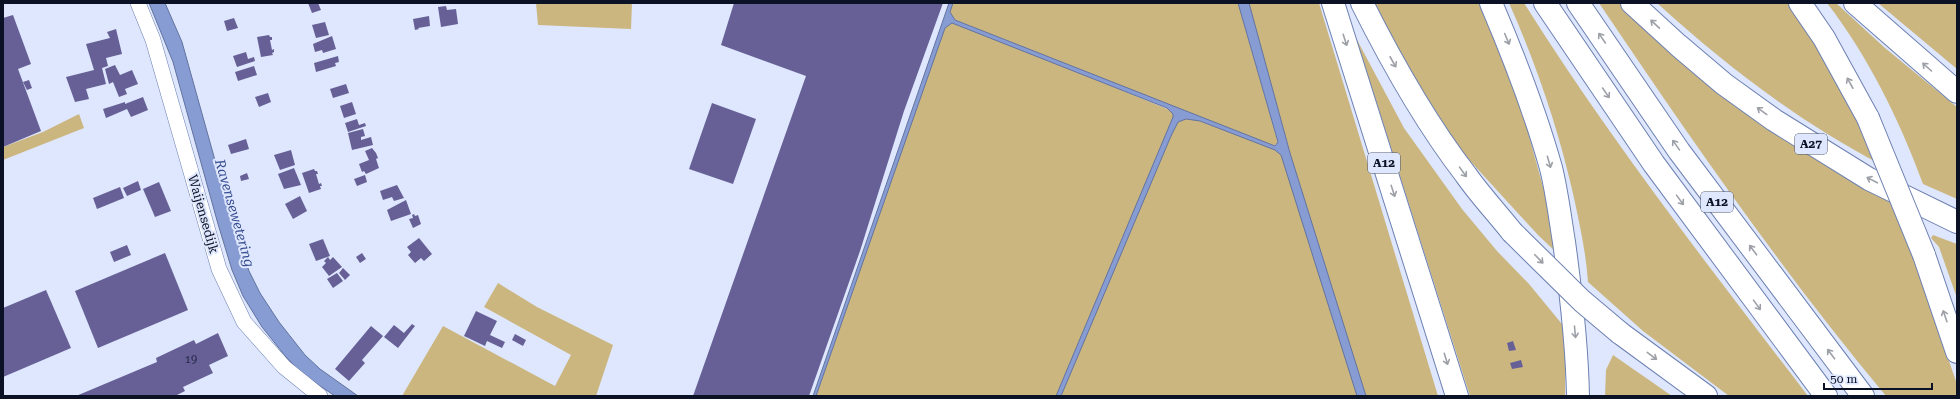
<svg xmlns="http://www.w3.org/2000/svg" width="1960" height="399" viewBox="0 0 1960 399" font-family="'Roboto Serif',serif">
	<rect width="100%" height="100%" fill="#dee7fd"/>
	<g fill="#ccb680">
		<polygon points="536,3 632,3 631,29 538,25"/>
		<polygon points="953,3 1238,3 1278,143 1273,146 955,20 950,12"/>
		<polygon points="1248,3 1319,3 1438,396 816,396 946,18 1177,113 1290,153"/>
		<polygon points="1374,3 1480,3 1518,96 1548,205 1558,254 1538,235 1450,139 1404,62"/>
		<path d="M1509,3H1524C1610,140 1710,268 1808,396H1729L1643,331L1588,282C1586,253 1580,226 1574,198C1559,131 1537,66 1509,3Z"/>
		<path d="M1599,3H1622L1893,200L1957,384V396H1886C1782,271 1690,138 1599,3Z"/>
		<path d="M1657,3H1792L1824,51L1880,164C1798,121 1725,65 1657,3Z"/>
		<path d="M1827,3H1836L1885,48L1957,107V199L1923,184C1900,121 1868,56 1827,3Z"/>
		<polygon points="1878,3 1957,3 1957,69"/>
		<polygon points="1356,38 1404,128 1462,209 1497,251 1529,284 1566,329 1565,396 1470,396"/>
		<polygon points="79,114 84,128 3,160 3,147 43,132"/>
		<polygon points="1933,235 1957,244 1957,298 1939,247 1931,238"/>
		<polygon points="498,283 537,307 613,345 596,396 402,396 443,326 555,386 571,355 484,307"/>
		<polygon points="1613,355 1672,396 1605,396 1606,370"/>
	</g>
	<g fill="#879cd3" stroke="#62739f">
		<polygon points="149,3 165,3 182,42 230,214 249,271 260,293 279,322 305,355 320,369 358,396 335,396 304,375 286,357 262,327 243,296 232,270 218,224 173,62"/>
		<polygon points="949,3 953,3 950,12 955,20 1275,146 1278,142 1238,3 1249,3 1290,153 1366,396 1357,396 1281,155 1275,150 1200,121 1186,119 1178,122 1171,136 1061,396 1056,396 1173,117 1173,114 1167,108 952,23 945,28 816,396 813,396"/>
	</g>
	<g fill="#666097">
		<polygon points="308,3 318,3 321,10 312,13"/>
		<polygon points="734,3 943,3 904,111 860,251 809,396 693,396 806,76 721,45"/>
		<polygon points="446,6 447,10 456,9 458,24 441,27 438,7"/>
		<polygon points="13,15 31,64 18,69 41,131 3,147 3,18"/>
		<polygon points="429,16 430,26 418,28 419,29 415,30 413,19"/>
		<polygon points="234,18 238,28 227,31 224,21"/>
		<polygon points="325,22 329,35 316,38 312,25"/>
		<polygon points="116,29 122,54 106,58 108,66 102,68 106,84 86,89 89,99 75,102 66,77 94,70 86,44 110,38 107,32"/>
		<polygon points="269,35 270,37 272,37 272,40 270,40 272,50 274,49 274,52 272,53 273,55 261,57 257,37"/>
		<polygon points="332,36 336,49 323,53 322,50 315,52 313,44"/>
		<polygon points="246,52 248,59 254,57 255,61 237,67 233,56"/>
		<polygon points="338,56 339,62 335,63 336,66 316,72 314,63"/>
		<polygon points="115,65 120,75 132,70 138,84 125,89 127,94 119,97 113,82 109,84 105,69"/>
		<polygon points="254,66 257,75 238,81 235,72"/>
		<polygon points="29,80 32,88 27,90 23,82"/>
		<polygon points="346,84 349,93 333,98 330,89"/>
		<polygon points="268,93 271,102 259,107 255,97"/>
		<polygon points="143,97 148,110 131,117 127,109 106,118 103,109 125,102 125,104"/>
		<polygon points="352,102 356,114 344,118 340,106"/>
		<polygon points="712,103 756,119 733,184 689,169"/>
		<polygon points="357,119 359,125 365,123 366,126 348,132 345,123"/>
		<polygon points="363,129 365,136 361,137 361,140 371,137 373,145 352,150 348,133"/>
		<polygon points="246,139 249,149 231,154 228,145"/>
		<polygon points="372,148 376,153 378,158 376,159 379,168 366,174 364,171 362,172 359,164 369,160 365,151"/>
		<polygon points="291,150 295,165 280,170 274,155"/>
		<polygon points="294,168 301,185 284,189 278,174"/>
		<polygon points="314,169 315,171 317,171 318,174 316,174 319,184 321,183 322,186 320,186 321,189 309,193 302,173"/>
		<polygon points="247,173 249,179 241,181 240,176"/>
		<polygon points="365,175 367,182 357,186 354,179"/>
		<polygon points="138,181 141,190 127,196 123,188"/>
		<polygon points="159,182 171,211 155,217 143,189"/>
		<polygon points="397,185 404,198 394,201 392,197 383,200 380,191"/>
		<polygon points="120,187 124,198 97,209 93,198"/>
		<polygon points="300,196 307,211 293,219 285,204"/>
		<polygon points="406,200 411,214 391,221 387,210"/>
		<polygon points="414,214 415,216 418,215 421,224 413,228 409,219 413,218 412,215"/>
		<polygon points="419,238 432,254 424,261 421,258 415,263 408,255 411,252 407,247"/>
		<polygon points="323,239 330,256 316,261 309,244"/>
		<polygon points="127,245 131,255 114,262 110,252"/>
		<polygon points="165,253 188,310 98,348 75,291"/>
		<polygon points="362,253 366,259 360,263 356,257"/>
		<polygon points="328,257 330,260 333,257 342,267 329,276 322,267 326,263 324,261"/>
		<polygon points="343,268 350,275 345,280 339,273"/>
		<polygon points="337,273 343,281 333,288 327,279"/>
		<polygon points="46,290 71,348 3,377 3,308"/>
		<polygon points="476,311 497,321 490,335 505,342 502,348 487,341 485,346 464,336"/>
		<polygon points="412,324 415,326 398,348 384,337 394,325 404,333"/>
		<polygon points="371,326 383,336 362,360 365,363 349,381 335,369"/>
		<polygon points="218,333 228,356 209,365 213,373 183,387 185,391 175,396 76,396 157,362 156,358 194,340 196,344"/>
		<polygon points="515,334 526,340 523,346 512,340"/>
		<polygon points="1513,341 1516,350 1509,351 1507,343"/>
		<polygon points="1521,360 1523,367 1512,369 1510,363"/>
	</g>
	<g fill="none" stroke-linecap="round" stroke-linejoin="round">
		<g stroke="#6d80b1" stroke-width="16">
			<polyline id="street" points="138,3 153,40 219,269 244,322 284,367 320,396"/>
		</g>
		<g stroke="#6d80b1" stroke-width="24">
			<g id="highway">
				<polyline points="1333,3 1457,396"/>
				<path d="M1362,3C1392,63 1425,122 1466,175C1480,195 1497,213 1512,232"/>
				<path d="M1491,3C1514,57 1535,111 1551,168C1557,192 1560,218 1564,242C1571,293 1577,344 1578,396"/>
				<polyline points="1545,3 1654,164 1826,396"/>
				<polyline points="1578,3 1679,151 1863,396"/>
				<polyline points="1632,3 1678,45 1724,84 1774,120 1869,179 1957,222"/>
				<polyline points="1800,3 1824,38 1868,118"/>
				<polyline points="1855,3 1957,92"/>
				<polyline points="1924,255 1957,352"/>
				<polyline points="1620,333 1706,396"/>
			</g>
		</g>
		<use href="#street" stroke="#fff" stroke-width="15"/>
		<use href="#highway" stroke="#fff" stroke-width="22"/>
		<g stroke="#6d80b1" stroke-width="24" stroke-linecap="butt">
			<g id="highway-bridge">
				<polyline points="1868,118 1924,255"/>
				<polyline points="1512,232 1582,301 1620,333"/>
			</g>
		</g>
		<use href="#highway-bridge" stroke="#fff" stroke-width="22"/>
	</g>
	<defs><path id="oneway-shaft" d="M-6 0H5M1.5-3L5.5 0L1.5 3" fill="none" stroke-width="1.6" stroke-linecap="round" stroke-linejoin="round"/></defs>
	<g stroke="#9ea0a8">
		<use href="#oneway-shaft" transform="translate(1655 24) rotate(-137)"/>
		<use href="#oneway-shaft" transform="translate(1602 38) rotate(-124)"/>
		<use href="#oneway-shaft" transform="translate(1507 39) rotate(67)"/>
		<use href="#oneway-shaft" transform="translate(1345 40) rotate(72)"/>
		<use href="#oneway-shaft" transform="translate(1393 62) rotate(61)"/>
		<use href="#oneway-shaft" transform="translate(1927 67) rotate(-138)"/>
		<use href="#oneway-shaft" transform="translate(1850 83) rotate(-119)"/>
		<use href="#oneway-shaft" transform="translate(1606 93) rotate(56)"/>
		<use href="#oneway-shaft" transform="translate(1762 111) rotate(-144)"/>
		<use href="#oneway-shaft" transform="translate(1676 145) rotate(-125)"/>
		<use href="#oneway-shaft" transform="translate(1549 162) rotate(74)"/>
		<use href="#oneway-shaft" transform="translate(1463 172) rotate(54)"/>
		<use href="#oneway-shaft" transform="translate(1872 180) rotate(-152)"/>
		<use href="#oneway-shaft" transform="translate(1393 191) rotate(72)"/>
		<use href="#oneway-shaft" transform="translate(1680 200) rotate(54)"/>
		<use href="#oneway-shaft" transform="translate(1753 250) rotate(-127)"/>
		<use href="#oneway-shaft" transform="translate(1539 259) rotate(46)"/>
		<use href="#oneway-shaft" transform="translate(1757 305) rotate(54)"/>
		<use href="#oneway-shaft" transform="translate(1945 316) rotate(-109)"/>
		<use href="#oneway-shaft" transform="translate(1575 332) rotate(85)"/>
		<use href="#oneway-shaft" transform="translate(1831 354) rotate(-127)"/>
		<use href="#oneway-shaft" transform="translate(1652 356) rotate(37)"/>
		<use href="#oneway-shaft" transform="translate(1446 359) rotate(73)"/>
	</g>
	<g text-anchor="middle" stroke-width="4" stroke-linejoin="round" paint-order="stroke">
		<g font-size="11" fill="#222642">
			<text x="191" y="363">19</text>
		</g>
		<g fill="#dee7fd" stroke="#4b5266" stroke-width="1">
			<rect x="1795" y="134" width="32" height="20" rx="3"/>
			<rect x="1368" y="153" width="32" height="20" rx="3"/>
			<rect x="1701" y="192" width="32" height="20" rx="3"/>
		</g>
		<g font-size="12" font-weight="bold" fill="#0c1225">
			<text x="1811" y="148">A27</text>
			<text x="1384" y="167">A12</text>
			<text x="1717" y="206">A12</text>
		</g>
		<g font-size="13" fill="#0c1225" stroke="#dee7fd">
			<text transform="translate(204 214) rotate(74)" y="5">Waijensedijk</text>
		</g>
		<g font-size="14" font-style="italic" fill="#384e92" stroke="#dee7fd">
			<text transform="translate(235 213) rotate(74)" y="5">Ravensewetering</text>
		</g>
	</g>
	<rect width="1960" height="399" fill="none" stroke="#0c1225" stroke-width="8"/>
	<path d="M1824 383v6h108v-6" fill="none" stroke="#0c1225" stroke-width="2"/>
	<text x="1830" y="383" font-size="12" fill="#0c1225" stroke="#dee7fd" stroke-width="3" paint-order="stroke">50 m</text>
</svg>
